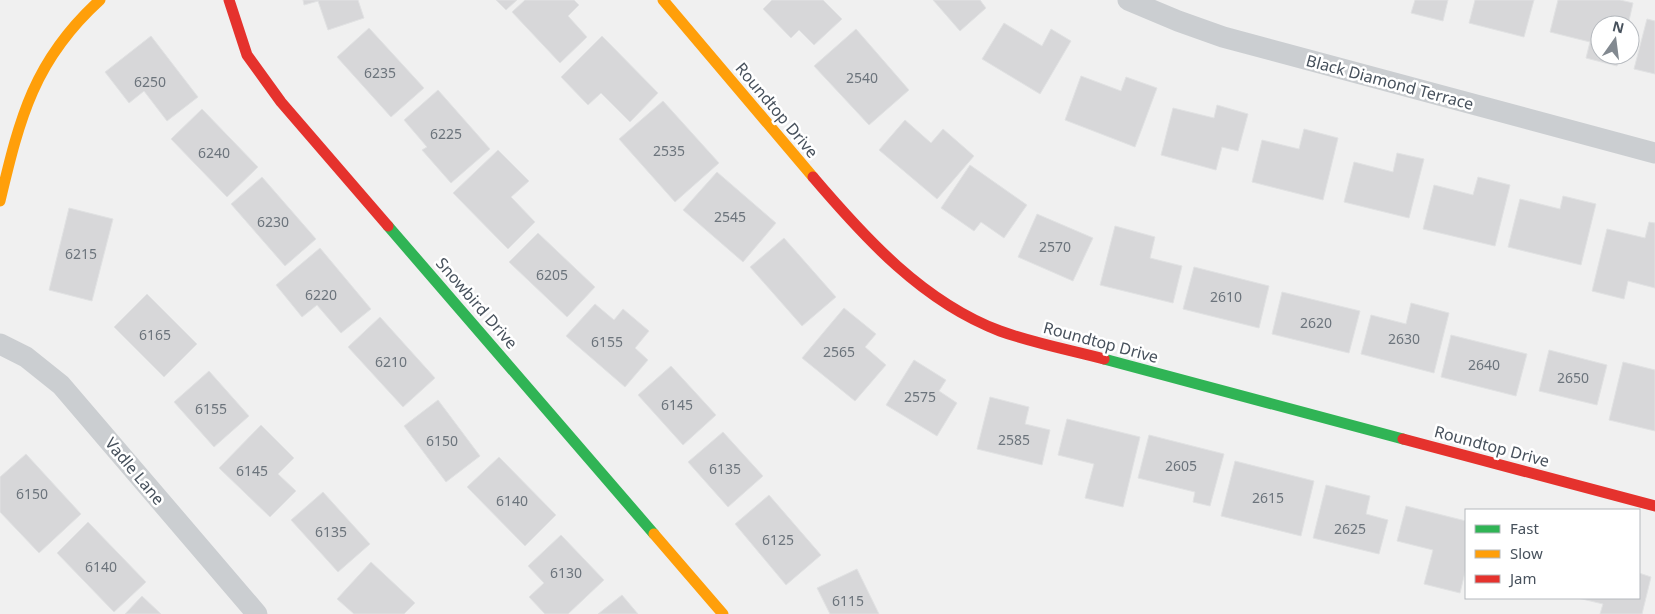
<svg xmlns="http://www.w3.org/2000/svg" width="1655" height="614" viewBox="0 0 1655 614" font-family="'Noto Sans',sans-serif">
	<rect width="100%" height="100%" fill="#f0f0f0"/>
	<g fill="#d7d7d9" stroke="#e1e2e3">
		<polygon points="303,0 358,0 364,18 328,30 318,1 304,5"/>
		<polygon points="496,0 517,0 506,10"/>
		<polygon points="525,0 574,0 579,5 568,16 587,37 560,63 512,12"/>
		<polygon points="772,0 823,0 842,19 814,45 799,30 791,38 763,9"/>
		<polygon points="933,0 980,0 986,8 960,31"/>
		<polygon points="1415,0 1448,0 1443,21 1411,13"/>
		<polygon points="1475,0 1534,0 1524,37 1469,23"/>
		<polygon points="1558,0 1620,0 1633,3 1628,25 1600,25 1600,55 1620,55 1617,66 1586,58 1590,42 1550,32"/>
		<polygon points="1647,19 1655,21 1655,74 1634,69"/>
		<polygon points="1004,23 1042,46 1051,29 1071,41 1040,94 982,59"/>
		<polygon points="369,28 424,88 391,117 337,57"/>
		<polygon points="856,29 909,90 869,125 814,66"/>
		<polygon points="151,36 198,97 167,121 144,91 129,103 105,72"/>
		<polygon points="602,36 658,93 630,122 601,93 588,105 561,77"/>
		<polygon points="1081,76 1121,91 1126,77 1157,88 1135,147 1065,120"/>
		<polygon points="438,90 490,149 451,183 422,150 427,147 404,120"/>
		<polygon points="663,101 719,163 675,202 619,139"/>
		<polygon points="1217,105 1248,114 1238,151 1222,147 1216,170 1161,155 1173,108 1214,118"/>
		<polygon points="202,109 258,167 227,197 171,139"/>
		<polygon points="905,120 931,143 943,129 974,156 937,199 879,150"/>
		<polygon points="1304,129 1338,138 1323,200 1252,182 1262,140 1299,149"/>
		<polygon points="498,150 529,181 511,197 535,222 508,249 453,193"/>
		<polygon points="1397,153 1424,159 1409,218 1344,202 1354,162 1393,172"/>
		<polygon points="970,165 1027,205 1004,238 981,222 974,231 941,208"/>
		<polygon points="717,172 776,223 743,262 683,210"/>
		<polygon points="262,177 316,239 285,266 231,204"/>
		<polygon points="1478,177 1510,185 1495,246 1423,229 1434,185 1473,195"/>
		<polygon points="1563,196 1596,204 1581,265 1508,247 1520,199 1560,209"/>
		<polygon points="69,208 113,219 92,301 49,290"/>
		<polygon points="1037,214 1093,238 1073,281 1018,257"/>
		<polygon points="1649,222 1655,223 1655,288 1628,281 1624,299 1592,291 1607,229 1645,238"/>
		<polygon points="1115,226 1155,237 1150,258 1182,266 1173,303 1100,285"/>
		<polygon points="538,233 595,287 567,317 509,262"/>
		<polygon points="784,238 836,297 802,326 750,267"/>
		<polygon points="320,248 371,309 341,333 317,305 302,317 276,285"/>
		<polygon points="1194,267 1269,286 1259,328 1183,309"/>
		<polygon points="1282,292 1360,311 1349,353 1272,334"/>
		<polygon points="147,294 197,344 164,377 114,327"/>
		<polygon points="1411,303 1449,313 1434,373 1361,354 1371,315 1406,324"/>
		<polygon points="595,304 614,320 623,309 649,331 635,348 648,360 625,387 566,336"/>
		<polygon points="844,308 876,334 865,347 886,365 855,401 802,358"/>
		<polygon points="380,317 435,378 403,407 348,347"/>
		<polygon points="1451,335 1527,354 1516,396 1441,377"/>
		<polygon points="1549,350 1607,365 1597,405 1539,391"/>
		<polygon points="914,360 946,380 939,391 957,403 937,436 886,405"/>
		<polygon points="1623,362 1655,370 1655,431 1609,420"/>
		<polygon points="671,366 716,415 683,445 638,395"/>
		<polygon points="209,371 249,416 214,447 174,402"/>
		<polygon points="990,397 1029,407 1025,424 1050,430 1042,465 977,449"/>
		<polygon points="438,400 480,456 446,482 404,426"/>
		<polygon points="1067,419 1140,437 1123,507 1085,498 1094,464 1058,455"/>
		<polygon points="261,425 294,458 278,474 296,491 270,517 219,468"/>
		<polygon points="723,432 763,476 728,507 688,462"/>
		<polygon points="1149,435 1224,454 1210,506 1193,502 1195,492 1138,478"/>
		<polygon points="26,454 81,514 39,553 0,512 0,477"/>
		<polygon points="499,457 556,515 525,546 467,487"/>
		<polygon points="1235,461 1314,481 1301,536 1221,516"/>
		<polygon points="1326,485 1370,496 1366,514 1388,520 1379,554 1313,538"/>
		<polygon points="323,492 370,544 338,572 291,520"/>
		<polygon points="769,495 821,555 786,585 735,524"/>
		<polygon points="1406,506 1466,521 1466,568 1460,593 1424,584 1433,550 1397,541"/>
		<polygon points="88,522 146,582 114,612 57,553"/>
		<polygon points="561,535 604,580 568,614 545,614 529,597 544,583 528,566"/>
		<polygon points="371,562 415,603 404,614 354,614 337,599"/>
		<polygon points="857,569 879,614 830,614 817,588"/>
		<polygon points="1639,573 1651,577 1642,614 1600,614 1603,604 1578,598 1639,598"/>
		<polygon points="622,595 638,614 598,614"/>
		<polygon points="142,596 161,614 125,614"/>
	</g>
	<g fill="none" stroke-linecap="round" stroke-linejoin="round">
		<g stroke="#cbced1" stroke-width="21">
			<polyline points="1128,0 1178,21 1223,37 1655,153"/>
			<polyline points="0,344 26,357 61,385 257,614"/>
		</g>
		<g stroke="#30b455" stroke-width="11">
			<polyline points="388,226 654,534"/>
			<polyline points="1104,359 1403,439"/>
		</g>
		<g stroke="#ff9f0a" stroke-width="11">
			<polyline points="663,0 813,177"/>
			<path d="M0,201C20,117 34,60 100,0"/>
			<polyline points="654,534 723,614"/>
		</g>
		<g stroke="#e5322d" stroke-width="11">
			<polyline points="229,0 247,55 281,102 388,226"/>
			<path d="M813,177C865,238 923,302 1000,331C1033,343 1070,350 1104,359"/>
			<polyline points="1403,439 1655,506"/>
		</g>
	</g>
	<g text-anchor="middle" stroke-width="5" stroke-linejoin="round" paint-order="stroke">
		<g font-size="14" fill="#6c747c">
			<text x="380" y="78">6235</text>
			<text x="862" y="83">2540</text>
			<text x="150" y="87">6250</text>
			<text x="446" y="139">6225</text>
			<text x="669" y="156">2535</text>
			<text x="214" y="158">6240</text>
			<text x="730" y="222">2545</text>
			<text x="273" y="227">6230</text>
			<text x="1055" y="252">2570</text>
			<text x="81" y="259">6215</text>
			<text x="552" y="280">6205</text>
			<text x="321" y="300">6220</text>
			<text x="1226" y="302">2610</text>
			<text x="1316" y="328">2620</text>
			<text x="155" y="340">6165</text>
			<text x="1404" y="344">2630</text>
			<text x="607" y="347">6155</text>
			<text x="839" y="357">2565</text>
			<text x="391" y="367">6210</text>
			<text x="1484" y="370">2640</text>
			<text x="1573" y="383">2650</text>
			<text x="920" y="402">2575</text>
			<text x="677" y="410">6145</text>
			<text x="211" y="414">6155</text>
			<text x="1014" y="445">2585</text>
			<text x="442" y="446">6150</text>
			<text x="1181" y="471">2605</text>
			<text x="725" y="474">6135</text>
			<text x="252" y="476">6145</text>
			<text x="32" y="499">6150</text>
			<text x="1268" y="503">2615</text>
			<text x="512" y="506">6140</text>
			<text x="1350" y="534">2625</text>
			<text x="331" y="537">6135</text>
			<text x="778" y="545">6125</text>
			<text x="101" y="572">6140</text>
			<text x="566" y="578">6130</text>
			<text x="848" y="606">6115</text>
		</g>
		<g font-size="16" fill="#47515c" stroke="#fff">
			<text transform="translate(1390 82) rotate(15)" y="6">Black Diamond Terrace</text>
			<text transform="translate(777 110) rotate(50)" y="6">Roundtop Drive</text>
			<text transform="translate(477 303) rotate(49)" y="6">Snowbird Drive</text>
			<text transform="translate(1101 342) rotate(15)" y="6">Roundtop Drive</text>
			<text transform="translate(1492 446) rotate(15)" y="6">Roundtop Drive</text>
			<text transform="translate(135 471) rotate(50)" y="6">Vadle Lane</text>
		</g>
	</g>
	<rect x="1465" y="509" width="175" height="90" fill="#ffffff" stroke="#b5b9be"/>
	<rect x="1475" y="525" width="25" height="8" fill="#30b455" stroke="#b5b9be"/>
	<text x="1510" y="534" font-size="15" fill="#47515c">Fast</text>
	<rect x="1475" y="550" width="25" height="8" fill="#ff9f0a" stroke="#b5b9be"/>
	<text x="1510" y="559" font-size="15" fill="#47515c">Slow</text>
	<rect x="1475" y="575" width="25" height="8" fill="#e5322d" stroke="#b5b9be"/>
	<text x="1510" y="584" font-size="15" fill="#47515c">Jam</text>
	<g transform="translate(1615 40) rotate(14)"><circle r="24" fill="#ffffff" stroke="#b5b9be"/>
	<path d="M0-4L9 19L0 12L-9 19Z" fill="#828990"/>
	<text y="-8" font-size="14" font-weight="bold" text-anchor="middle" fill="#47515c">N</text>
	</g>
</svg>
